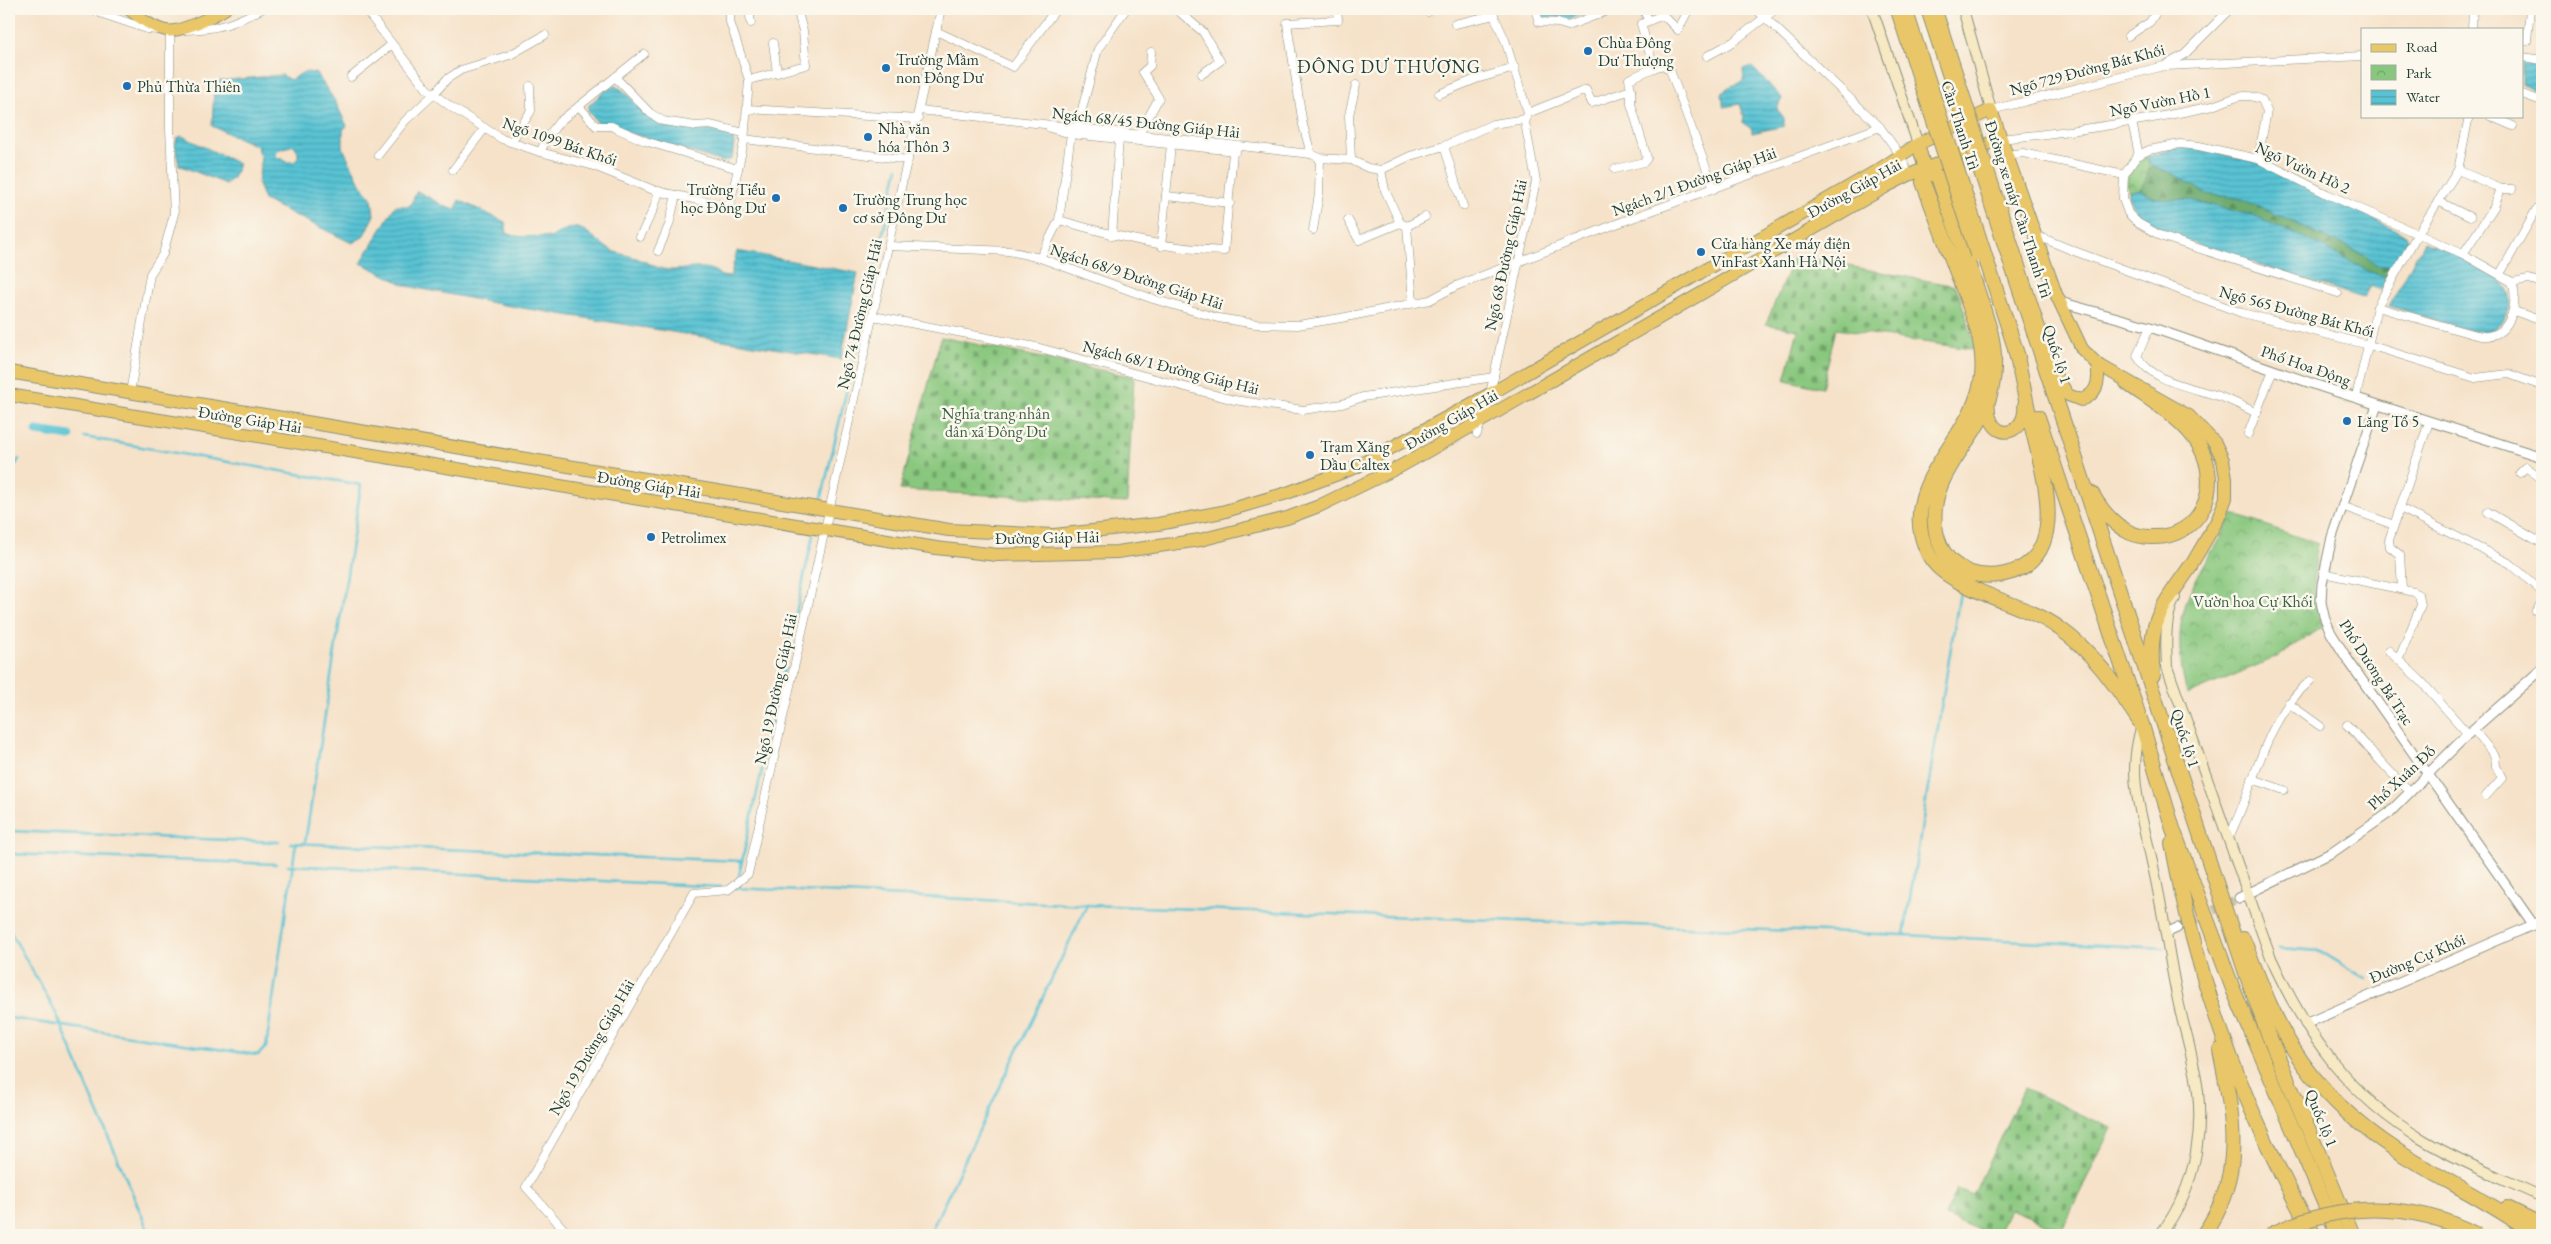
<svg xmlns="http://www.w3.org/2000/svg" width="2551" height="1244" viewBox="0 0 2551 1244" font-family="'EB Garamond',serif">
	<defs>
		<pattern id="forest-firs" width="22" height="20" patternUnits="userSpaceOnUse" patternTransform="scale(1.25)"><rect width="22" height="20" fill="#6eac6d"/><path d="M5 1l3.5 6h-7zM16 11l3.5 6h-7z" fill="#5a8d5a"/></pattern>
		<pattern id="cemetery-stones" width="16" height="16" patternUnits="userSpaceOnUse" patternTransform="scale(1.25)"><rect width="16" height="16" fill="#89c77e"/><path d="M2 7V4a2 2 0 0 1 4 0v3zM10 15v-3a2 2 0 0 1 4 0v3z" fill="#6fa368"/></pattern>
		<pattern id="park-crowns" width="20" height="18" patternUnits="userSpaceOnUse" patternTransform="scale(1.25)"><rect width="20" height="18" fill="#89c77e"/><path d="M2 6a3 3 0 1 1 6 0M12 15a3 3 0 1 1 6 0" fill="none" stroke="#6fa368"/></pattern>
		<pattern id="water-rules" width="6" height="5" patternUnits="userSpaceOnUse" patternTransform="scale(1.25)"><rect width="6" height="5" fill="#59c3d4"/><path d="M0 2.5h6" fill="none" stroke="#49a0ad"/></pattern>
	</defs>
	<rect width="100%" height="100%" fill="#fbf7ec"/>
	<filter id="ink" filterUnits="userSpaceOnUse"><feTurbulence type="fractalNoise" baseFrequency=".02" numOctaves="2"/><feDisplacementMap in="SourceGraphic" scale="10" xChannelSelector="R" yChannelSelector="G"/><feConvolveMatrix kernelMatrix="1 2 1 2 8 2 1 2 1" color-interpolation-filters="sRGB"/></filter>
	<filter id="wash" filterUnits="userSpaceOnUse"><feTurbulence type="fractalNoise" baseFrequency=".0096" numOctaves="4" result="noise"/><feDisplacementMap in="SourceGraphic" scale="20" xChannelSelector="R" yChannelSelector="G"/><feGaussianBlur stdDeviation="1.12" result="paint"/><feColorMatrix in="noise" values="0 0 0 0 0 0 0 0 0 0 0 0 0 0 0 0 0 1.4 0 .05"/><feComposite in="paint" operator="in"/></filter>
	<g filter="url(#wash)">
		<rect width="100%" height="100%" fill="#f6e2c9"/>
		<polygon fill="url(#forest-firs)" stroke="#467450" points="2151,166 2170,172 2207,194 2242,199 2345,246 2367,257 2375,265 2394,268 2388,277 2370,272 2251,215 2187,199 2172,200 2152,197 2140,189"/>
		<g fill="url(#cemetery-stones)" stroke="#548259">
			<polygon points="1794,256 1956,286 1977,350 1836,329 1822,388 1785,380 1798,330 1766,324"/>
			<polygon points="941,337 1134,377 1127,503 900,490"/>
			<polygon points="2024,1088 2111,1128 2062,1230 2010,1209 1996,1235 1991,1235 1945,1216 1957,1189 1973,1195"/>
		</g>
		<g fill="url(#park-crowns)" stroke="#548259">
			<path d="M2147,157C2152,170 2147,178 2140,189L2129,192C2122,178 2134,162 2147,157Z"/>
			<path d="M2233,514L2318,544C2313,573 2311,599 2323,626L2279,656L2187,695C2166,607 2194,587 2233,514Z"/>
		</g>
		<g fill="url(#water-rules)" stroke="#3c8084" fill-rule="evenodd">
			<polygon points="1537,9 1594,9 1566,20 1559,17 1545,19 1540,16"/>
			<polygon points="2522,60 2542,63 2542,96 2522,84"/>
			<polygon points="1751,66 1782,98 1777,109 1784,118 1784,126 1752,133 1752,129 1743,123 1744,116 1740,104 1724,107 1722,94 1727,88 1744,81 1743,69"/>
			<path d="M304,72L316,73L335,101L347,126L343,130V148L361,185L372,199L374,215L363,237L352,243L264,200L258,184L261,157L257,146L212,126L214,90L219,81L282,75L290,80ZM294,145L298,151V158L294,162H286L281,158L276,157L277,150Z"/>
			<path d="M615,86C633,93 641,116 659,124C683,134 709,125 732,136L734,143L732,159L723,162L598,123L588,111L589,105L609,87Z"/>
			<polygon points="182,136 239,164 233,178 226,184 179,165 175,145 177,138"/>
			<polygon points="2176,147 2211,151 2262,164 2406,235 2409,243 2394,268 2375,265 2367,257 2345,246 2242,199 2207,194 2170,172 2151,166 2147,157"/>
			<path d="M2140,189L2152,197L2171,200L2187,199L2251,215L2309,240L2370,272L2388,277L2381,290L2370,286L2363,298L2171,236C2154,228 2128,214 2129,192Z"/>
			<path d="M417,191L446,207L456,209L459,200L505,222L507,233C519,240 536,234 551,238C585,213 589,241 615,252C623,255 633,256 641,260C647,262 653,266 659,268C681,275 705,259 721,276L730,277L737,251L858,273L841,359L504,305L407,286L361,263L395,206H410Z"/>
			<path d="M2424,242C2452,253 2534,277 2504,319C2496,332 2484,332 2471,331L2389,306Z"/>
		</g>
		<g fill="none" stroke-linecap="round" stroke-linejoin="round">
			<g stroke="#59c3d4" stroke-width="2.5">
				<polyline points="84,437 361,485 305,843"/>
				<polyline points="9,475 19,459"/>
				<polyline points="821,501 898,168"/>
				<polyline points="9,831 279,842"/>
				<polyline points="291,843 742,861"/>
				<polyline points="9,854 276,864"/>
				<polyline points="288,865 722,887"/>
				<polyline points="738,880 813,535"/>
				<polyline points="736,886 736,888 1087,905 929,1235"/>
				<polyline points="1087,905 1904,935 2163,948"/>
				<polyline points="9,929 56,1013 150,1235"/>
				<polyline points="1904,935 1960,592"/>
				<polyline points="2279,948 2320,951 2366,979"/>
				<polyline points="9,1018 258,1055 266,1047 296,843"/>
			</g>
			<polyline stroke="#59c3d4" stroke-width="9" points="37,431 70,436"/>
		</g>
	</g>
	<g filter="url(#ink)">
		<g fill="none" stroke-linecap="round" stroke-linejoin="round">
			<polyline stroke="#cbc1ab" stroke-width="9" stroke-dasharray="9 4.5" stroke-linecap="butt" points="2177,928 2239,898"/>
			<g stroke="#8a907e" stroke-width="9">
				<g id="minor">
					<polyline points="88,9 147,29 157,30"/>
					<polyline points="365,9 427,89 451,107 502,139 540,152 594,166 656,191 722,205 730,204 744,142 749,80 730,22 730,9"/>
					<polyline points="749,9 751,23"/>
					<polyline points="1176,9 1203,32 1220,61 1202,74"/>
					<polyline points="1428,9 1428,12"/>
					<polyline points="1535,9 1539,22 1558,23 1568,26 1612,9"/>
					<polyline points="1643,9 1649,21"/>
					<polyline points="1756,9 1880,127 1900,155 1909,175"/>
					<polyline points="1455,24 1494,15"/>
					<polyline points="2472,29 2473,9"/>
					<path d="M186,30C220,29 232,24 262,9"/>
					<polyline points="936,31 1013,67 1056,9"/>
					<polyline points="2128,36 2150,22 2158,9"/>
					<polyline points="2527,41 2530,9"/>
					<polyline points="773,43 777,73"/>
					<polyline points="1707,56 1733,42 1776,9"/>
					<polyline points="2522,57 2542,60"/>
					<polyline points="2167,66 2362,56"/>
					<polyline points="1654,68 1663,65 1670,70 1714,189"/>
					<polyline points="351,77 391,45"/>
					<polyline points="615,77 650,113 663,121 696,126 710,125 744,133"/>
					<polyline points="749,80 806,65 803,31 797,9"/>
					<polyline points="1439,94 1476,79 1515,68"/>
					<polyline points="2522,94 2542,101"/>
					<polyline points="579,106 596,126 611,126 645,141 738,169"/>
					<polyline points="747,109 918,119"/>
					<polyline points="919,110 1311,154 1320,158 1351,160 1368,168 1381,170 1410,156 1444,146 1493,124 1525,119"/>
					<polyline points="1991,110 2164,66 2184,55 2230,9"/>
					<polyline points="1528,113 1586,90 1592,103 1631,90 1629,79 1654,68 1641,24 1663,15 1678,30 1689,9"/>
					<polyline points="2490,116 2513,126"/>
					<polyline points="2132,122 2139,155"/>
					<polyline points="1050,128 1071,134 1236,151"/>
					<polyline points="1077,128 1098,49 1126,9"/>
					<polyline points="1139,134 1159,98 1143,72 1150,66 1151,52"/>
					<polyline points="744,139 908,160"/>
					<path d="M2000,139C2070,132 2139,122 2208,107C2227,103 2242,89 2262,100L2267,111L2258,159"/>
					<polyline points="511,142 531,111 530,86"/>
					<polyline points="1444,146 1463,206"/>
					<polyline points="540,152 549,135 559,122 644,54"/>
					<polyline points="1311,154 1303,125 1287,23 1338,20 1337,9"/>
					<polyline points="378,155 405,121 434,94 447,79 461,70 510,55 545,35"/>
					<polyline points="2005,155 2023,153 2124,175"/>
					<polyline points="1351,160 1349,115 1356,85"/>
					<polyline points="1615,169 1644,162 1647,158 1631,104 1631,90"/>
					<polyline points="453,170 485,128"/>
					<polyline points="1381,170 1385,190 1400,223"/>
					<polyline points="2458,170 2501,189 2512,189"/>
					<polyline points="1166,196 1230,203"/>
					<polyline points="2438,201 2470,217"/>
					<path d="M1059,220C1114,236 1167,249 1224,251L1233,152"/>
					<polyline points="1348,220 1359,240 1400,223 1407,226 1413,303"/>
					<polyline points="1407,226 1425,217"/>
					<polyline points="1313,230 1319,194 1320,158"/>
					<polyline points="2035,235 2074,251 2242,313 2369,345 2475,378 2509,374 2542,386"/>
					<polyline points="1112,236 1119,139"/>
					<polyline points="640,237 654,208 659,191"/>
					<polyline points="889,246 1009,251 1040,258 1153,299 1218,318 1256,324 1298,325 1341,318 1430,300 1456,286 1616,224 1880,127"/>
					<polyline points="1161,246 1171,145"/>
					<polyline points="658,251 669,225 676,195"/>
					<polyline points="2463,254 2494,207 2501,189"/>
					<polyline points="1040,258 1059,220 1071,134"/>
					<polyline points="2500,274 2536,210 2542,208"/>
					<polyline points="2512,282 2529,279 2542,283"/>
					<path d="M2338,293L2163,237L2138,223L2128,213L2123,199L2124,175L2137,156L2149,150L2180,144L2199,146L2258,159L2327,194L2463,254L2512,282C2519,300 2512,333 2488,336C2483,337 2477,335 2472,334L2377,307"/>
					<polyline points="2514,311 2542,321"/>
					<polyline points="873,316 1036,347 1234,400 1303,410 1342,404 1363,397 1494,377"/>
					<path d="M2150,327L2137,356C2152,382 2191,387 2218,396C2231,400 2244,407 2257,413"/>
					<polyline points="130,393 150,274 163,254 174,214 170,129 170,31"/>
					<polyline points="2356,397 2377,307 2417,235 2458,170 2469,116"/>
					<polyline points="1477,434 1490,394 1536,181 1525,123 1528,113 1505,40 1491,9"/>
					<polyline points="2248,434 2273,370"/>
					<polyline points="2520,473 2526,467 2542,479"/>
					<polyline points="2342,506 2394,525"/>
					<polyline points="2400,508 2511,564 2542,592"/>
					<polyline points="2488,512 2538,541 2542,536"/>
					<polyline points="2323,573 2414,592 2419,595 2421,605 2400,656"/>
					<polyline points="2402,589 2400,555 2390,547 2389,540 2429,422"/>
					<polyline points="2536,611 2542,602"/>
					<polyline points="2389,651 2421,681 2468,734"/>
					<polyline points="2288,703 2320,726"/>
					<path d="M2347,725C2369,747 2387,771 2410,791"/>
					<polyline points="2473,729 2495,756 2496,766 2502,778 2486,796"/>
					<polyline points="2252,779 2284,790"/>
					<path d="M2229,837C2256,784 2263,721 2310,681"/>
					<polyline points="569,1235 526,1187 694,893 728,890 748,874 941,9"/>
				</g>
			</g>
			<g stroke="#8a907e" stroke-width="11">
				<g id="tertiary">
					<polyline points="2060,302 2150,327 2325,388 2542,457"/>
					<polyline points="2377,405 2332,537 2322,584 2321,602 2324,616 2331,633 2348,660 2533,924"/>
					<polyline points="2239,898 2333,852 2389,813 2468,734 2542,669"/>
					<polyline points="2166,933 2177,928"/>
					<polyline points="2305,1024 2542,921"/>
				</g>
			</g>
			<g stroke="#8a907e" stroke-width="12">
				<g id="secondary">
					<polyline points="1872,9 1918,144"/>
					<polyline points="1963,9 1991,110"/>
					<path d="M2175,598C2164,619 2166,644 2167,667L2271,958C2306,1035 2350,1098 2425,1141C2463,1163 2503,1179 2542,1197"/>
					<path d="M2142,725C2126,777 2141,811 2152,862C2163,908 2168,954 2178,1000C2182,1021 2189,1042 2193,1063C2207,1122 2198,1186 2160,1235"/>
				</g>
			</g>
			<g stroke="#8a907e" stroke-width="13">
				<g id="primary">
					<path d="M128,9C139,17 155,30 170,31C182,31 214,16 225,9"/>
					<polyline points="2012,243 2058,385"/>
				</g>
			</g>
			<g stroke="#8a907e" stroke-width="14">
				<g id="trunk">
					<polyline points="1918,144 1925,169"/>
					<polyline points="9,372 949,530 1054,535 1158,524 1222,512 1287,493 1354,468 1490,394 1880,169 1918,144 1991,110 2056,294 2082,349 2097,364 2189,416 2215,443 2223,460 2226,478 2226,498 2218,519 2190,567"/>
					<path d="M2057,378L2068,395L2081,400C2098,394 2100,380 2097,364"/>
					<polyline points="9,395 936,548 997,555 1117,552 1200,540 1287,518 1319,506 1401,466 1481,421 1887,186 1909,175 2000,139"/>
					<path d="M1988,400C1989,406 1988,414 1991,420C2001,443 2027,429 2024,405"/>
				</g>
			</g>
			<g stroke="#8a907e" stroke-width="16">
				<g id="motorway">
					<polyline points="2005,245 2247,976 2267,1031 2353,1235"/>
					<polyline points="1984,253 2018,357"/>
					<path d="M2015,349C2021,373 2025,398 2031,423C2041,469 2074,558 2005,574C1986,578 1967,575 1952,562C1942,553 1936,538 1935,525C1930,483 1961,454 1980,420C1990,401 1995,379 1994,358C1994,335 1984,313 1978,292C1965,253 1951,216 1938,177L1925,169L1923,182C1934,211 1945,241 1956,270C1968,303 1986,340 1982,376C1975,441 1892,484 1929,555C1947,590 2026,603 2059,628C2095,653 2118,689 2142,725"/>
					<polyline points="2038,417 2142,725 2173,829 2233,989 2338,1235"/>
					<path d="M2092,494C2100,508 2111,522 2125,530C2133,535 2142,537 2151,537C2202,539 2223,486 2199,445C2183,418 2151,401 2127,383"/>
					<path d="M2153,675C2147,622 2161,609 2190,567"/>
					<path d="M2172,843C2197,983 2244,1112 2314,1235"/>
					<path d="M2243,939C2258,975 2271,1013 2292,1047C2318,1089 2357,1125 2399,1152C2444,1181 2493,1203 2536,1235"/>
					<polyline points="2507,1208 2542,1225"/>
					<path d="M2203,1235C2246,1176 2233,1116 2220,1050"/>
				</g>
			</g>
			<use href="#minor" stroke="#fff" stroke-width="8"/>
			<use href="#tertiary" stroke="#fff" stroke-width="9"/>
			<use href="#secondary" stroke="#f6e9c3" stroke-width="10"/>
			<use href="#primary" stroke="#e9c769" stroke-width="11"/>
			<use href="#trunk" stroke="#e9c769" stroke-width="12"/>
			<use href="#motorway" stroke="#e9c769" stroke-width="14"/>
			<g stroke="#8a907e" stroke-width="13" stroke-linecap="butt">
				<g id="primary-bridge">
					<polyline points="1896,9 1976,256"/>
					<polyline points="1936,9 2012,243"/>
				</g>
			</g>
			<g stroke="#8a907e" stroke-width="16" stroke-linecap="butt">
				<g id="motorway-bridge">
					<polyline points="1905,9 1984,253"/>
					<polyline points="1928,9 2005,245"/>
					<path d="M2270,1235C2337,1202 2410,1200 2477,1235"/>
				</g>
			</g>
			<use href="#primary-bridge" stroke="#e9c769" stroke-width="11"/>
			<use href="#motorway-bridge" stroke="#e9c769" stroke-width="14"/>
		</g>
	</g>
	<g fill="#1f6fb2" stroke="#fbf7ec" stroke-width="2">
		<circle cx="1588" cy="51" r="5"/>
		<circle cx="886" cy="68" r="5"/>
		<circle cx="127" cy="86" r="5"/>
		<circle cx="868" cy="137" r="5"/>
		<circle cx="776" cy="198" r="5"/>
		<circle cx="843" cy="208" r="5"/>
		<circle cx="1701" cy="252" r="5"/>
		<circle cx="2347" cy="421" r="5"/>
		<circle cx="1310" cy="455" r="5"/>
		<circle cx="651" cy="537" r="5"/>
	</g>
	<g text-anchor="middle" stroke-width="5" stroke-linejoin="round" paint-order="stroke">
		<g font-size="16" fill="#1f3d34" stroke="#fbf7ec" text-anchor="start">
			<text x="1598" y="48">Chùa Đông<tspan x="1598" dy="18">Dư Thượng</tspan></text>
			<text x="896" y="65">Trường Mầm<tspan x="896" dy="18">non Đông Dư</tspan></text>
			<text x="137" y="92">Phủ Thừa Thiên</text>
			<text x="878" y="134">Nhà văn<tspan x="878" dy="18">hóa Thôn 3</tspan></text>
			<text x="766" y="195" text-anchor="end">Trường Tiểu<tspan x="766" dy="18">học Đông Dư</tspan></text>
			<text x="853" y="205">Trường Trung học<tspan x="853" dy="18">cơ sở Đông Dư</tspan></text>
			<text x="1711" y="249">Cửa hàng Xe máy điện<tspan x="1711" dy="18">VinFast Xanh Hà Nội</tspan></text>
			<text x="2357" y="427">Lăng Tổ 5</text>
			<text x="1320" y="452">Trạm Xăng<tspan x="1320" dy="18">Dầu Caltex</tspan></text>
			<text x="661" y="543">Petrolimex</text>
		</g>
		<g font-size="16" fill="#1f3d34" stroke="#fbf7ec">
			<text transform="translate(2087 69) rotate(-15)" y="6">Ngõ 729 Đường Bát Khối</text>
			<text transform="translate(2160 101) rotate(-11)" y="6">Ngõ Vườn Hồ 1</text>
			<text transform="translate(1146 122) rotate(6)" y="6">Ngách 68/45 Đường Giáp Hải</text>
			<text transform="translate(1961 125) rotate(72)" y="6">Cầu Thanh Trì</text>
			<text transform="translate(560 141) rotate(19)" y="6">Ngõ 1099 Bát Khối</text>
			<text transform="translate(2303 167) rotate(25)" y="6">Ngõ Vườn Hồ 2</text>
			<text transform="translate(1694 181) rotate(-20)" y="6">Ngách 2/1 Đường Giáp Hải</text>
			<text transform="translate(1854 188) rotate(-29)" y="6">Đường Giáp Hải</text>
			<text transform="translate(2019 209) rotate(72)" y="6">Đường xe máy Cầu Thanh Trì</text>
			<text transform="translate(1505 255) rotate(-78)" y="6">Ngõ 68 Đường Giáp Hải</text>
			<text transform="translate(1137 276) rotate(18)" y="6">Ngách 68/9 Đường Giáp Hải</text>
			<text transform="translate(2297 311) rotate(15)" y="6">Ngõ 565 Đường Bát Khối</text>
			<text transform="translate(859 314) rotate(-77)" y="6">Ngõ 74 Đường Giáp Hải</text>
			<text transform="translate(2058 354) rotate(72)" y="6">Quốc lộ 1</text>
			<text transform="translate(2306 365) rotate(19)" y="6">Phố Hoa Động</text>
			<text transform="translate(1171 367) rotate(14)" y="6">Ngách 68/1 Đường Giáp Hải</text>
			<text transform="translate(250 419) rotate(9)" y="6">Đường Giáp Hải</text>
			<text transform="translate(1451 419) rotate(-30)" y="6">Đường Giáp Hải</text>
			<text transform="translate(649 484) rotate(9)" y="6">Đường Giáp Hải</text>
			<text transform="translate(1047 537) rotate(-1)" y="6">Đường Giáp Hải</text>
			<text transform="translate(2377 672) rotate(57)" y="6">Phố Dương Bá Trạc</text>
			<text transform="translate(775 689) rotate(-78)" y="6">Ngõ 19 Đường Giáp Hải</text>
			<text transform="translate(2186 738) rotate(72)" y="6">Quốc lộ 1</text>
			<text transform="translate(2401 777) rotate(-43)" y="6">Phố Xuân Đỗ</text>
			<text transform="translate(2417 958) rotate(-23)" y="6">Đường Cự Khối</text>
			<text transform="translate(591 1047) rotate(-60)" y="6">Ngõ 19 Đường Giáp Hải</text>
			<text transform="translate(2322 1118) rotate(68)" y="6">Quốc lộ 1</text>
		</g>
		<g font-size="16" fill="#3a6046" stroke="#fbf7ec">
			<text x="996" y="419">Nghĩa trang nhân<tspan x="996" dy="18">dân xã Đông Dư</tspan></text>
			<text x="2253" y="607">Vườn hoa Cự Khối</text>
		</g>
		<g font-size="18" letter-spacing="1" fill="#1f3d34" stroke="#fbf7ec">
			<text x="1389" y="73">ĐÔNG DƯ THƯỢNG</text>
		</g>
	</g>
	<rect width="2551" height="1244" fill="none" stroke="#fbf7ec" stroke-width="30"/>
	<rect x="2361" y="28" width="162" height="90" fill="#fbf7ec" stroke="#a3ada2"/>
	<rect x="2371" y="44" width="25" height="8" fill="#e9c769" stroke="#a3ada2"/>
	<text x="2406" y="52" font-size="15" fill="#1f3d34">Road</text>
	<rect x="2371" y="65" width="25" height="15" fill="url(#park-crowns)" stroke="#a3ada2"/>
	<text x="2406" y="78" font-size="15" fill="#1f3d34">Park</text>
	<rect x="2371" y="90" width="25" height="15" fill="url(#water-rules)" stroke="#a3ada2"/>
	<text x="2406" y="102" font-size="15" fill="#1f3d34">Water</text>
</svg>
